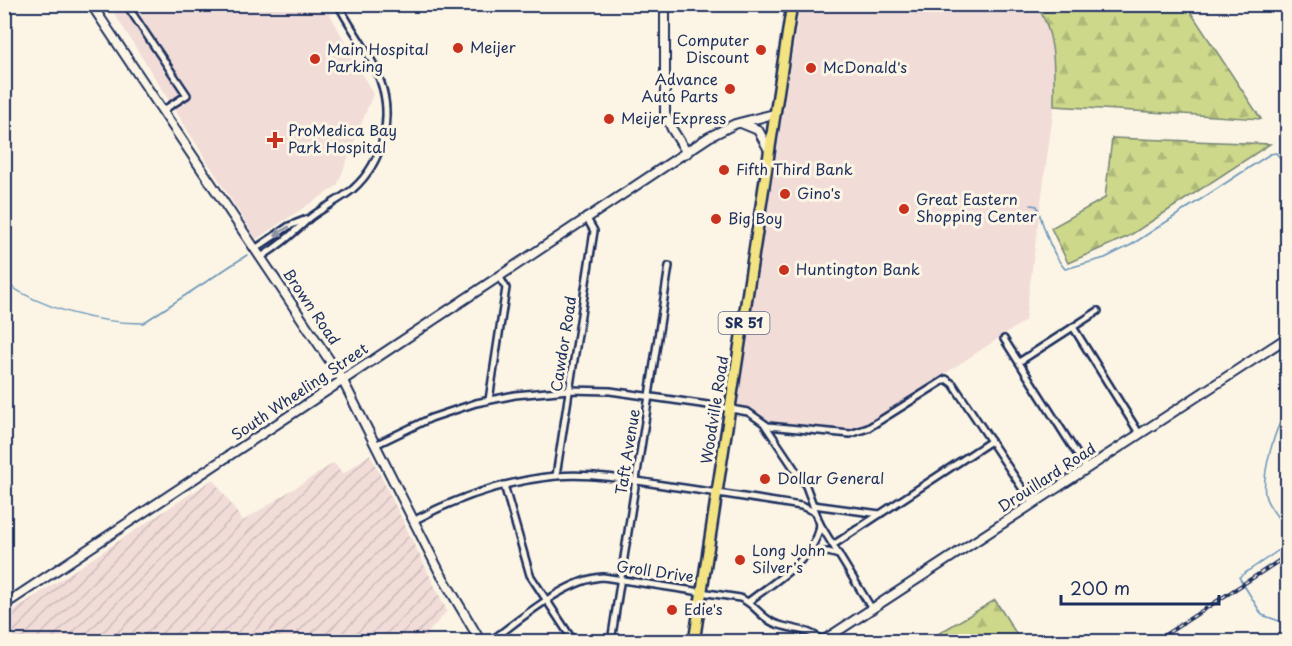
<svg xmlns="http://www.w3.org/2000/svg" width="1292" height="646" viewBox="0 0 1292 646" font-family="'Playpen Sans',sans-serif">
	<defs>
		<pattern id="industrial-furrows" width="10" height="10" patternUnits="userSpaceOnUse" patternTransform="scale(1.5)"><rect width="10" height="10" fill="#f1dcd8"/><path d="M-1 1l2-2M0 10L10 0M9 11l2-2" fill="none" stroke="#cebdbc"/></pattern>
		<pattern id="forest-firs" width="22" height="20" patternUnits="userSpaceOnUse" patternTransform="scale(1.5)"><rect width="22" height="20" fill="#cdd88b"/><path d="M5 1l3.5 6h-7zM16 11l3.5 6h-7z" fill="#afba7a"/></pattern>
	</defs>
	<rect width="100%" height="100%" fill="#fcf5e5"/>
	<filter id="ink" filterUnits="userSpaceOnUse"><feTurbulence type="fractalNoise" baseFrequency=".0167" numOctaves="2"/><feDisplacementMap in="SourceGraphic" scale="12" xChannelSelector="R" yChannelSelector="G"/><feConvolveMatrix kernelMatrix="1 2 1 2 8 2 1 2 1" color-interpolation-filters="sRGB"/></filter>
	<g filter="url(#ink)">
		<g fill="#f1dcd8">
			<polygon points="109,5 325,5 373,94 337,186 256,239"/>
			<polygon points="800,5 1036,5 1049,32 1054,59 1054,106 1025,321 865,426 849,430 769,422 736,407"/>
		</g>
		<polygon fill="url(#industrial-furrows)" points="370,454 447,611 426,635 431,641 5,641 5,616 213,479 243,521 334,463 343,474"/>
		<g fill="url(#forest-firs)" stroke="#748474" stroke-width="1.5">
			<path d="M1036,5H1186L1261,119L1054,106C1054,73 1057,33 1036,5Z"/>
			<polygon points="1112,138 1270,144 1129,236 1068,263 1051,228 1105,198"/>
			<polygon points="995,600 1021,641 926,641"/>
		</g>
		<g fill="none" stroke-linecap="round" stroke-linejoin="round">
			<g stroke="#6593ba" stroke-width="1.5">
				<path d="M1031,205L1037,206C1044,227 1050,252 1065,269L1105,258L1131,245L1270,154L1276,153L1288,168"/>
				<path d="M4,282C43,309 96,323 143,323L247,255"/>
				<path d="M1288,409C1275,426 1262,473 1265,495C1267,506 1281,521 1288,531"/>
				<polyline points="1288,544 1239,577 1262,615 1288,624"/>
			</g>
			<g stroke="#1b2f5e" stroke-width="10">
				<g id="street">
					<polyline points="126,4 187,95 162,111"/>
					<polyline points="715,4 720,7 729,4"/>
					<polyline points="255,249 289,226 307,219"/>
					<path d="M261,257C282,244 293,233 311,217C324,207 340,200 353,189C383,162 394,118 380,80C371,53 351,30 338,4"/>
					<polyline points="1073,327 1139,433"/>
					<polyline points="1004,339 1086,468"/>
					<polyline points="1019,362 1098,311"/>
					<polyline points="489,400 506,288 499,276"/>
					<polyline points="765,425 806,486 820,524 872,609"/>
					<polyline points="375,445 431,418 476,403 515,395 569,390 610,391 708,405 748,412 768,426 850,434 868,428 946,379 953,384 1032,503"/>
					<polyline points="556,476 594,231 586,217"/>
					<polyline points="504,485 530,575 574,642"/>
					<polyline points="813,505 880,514"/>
					<path d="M413,521C458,497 505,481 556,476C594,473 632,480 669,486C713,492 757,499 801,506L815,512"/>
					<polyline points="833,545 991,441"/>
					<polyline points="806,555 828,552 839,555"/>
					<path d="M748,602C773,582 817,558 820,524"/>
					<path d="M489,642C520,620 566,579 603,577L740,598C754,603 760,617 774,623C790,630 809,628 822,641"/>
					<polyline points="611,642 669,266"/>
				</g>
			</g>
			<g stroke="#1b2f5e" stroke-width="12">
				<g id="secondary">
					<polyline points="91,4 342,379 439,571 481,642"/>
					<polyline points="665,4 665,113 672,129 687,153"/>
					<polyline points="741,123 758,130 769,150"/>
					<polyline points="4,605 709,137 735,124 774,114"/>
					<polyline points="821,642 1288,337"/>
				</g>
			</g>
			<g stroke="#1b2f5e" stroke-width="14">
				<polyline id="primary" points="694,642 792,4"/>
			</g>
			<use href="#street" stroke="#fcf5e5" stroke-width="5"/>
			<use href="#secondary" stroke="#fcf5e5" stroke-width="8"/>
			<use href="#primary" stroke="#f4e382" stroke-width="9"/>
			<g stroke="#1b2f5e" stroke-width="4">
				<polyline id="rail" points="1154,642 1288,555"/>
			</g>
			<use href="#rail" stroke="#fcf5e5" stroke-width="1.5" stroke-dasharray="4.5" stroke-linecap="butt"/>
		</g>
		<defs><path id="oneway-solid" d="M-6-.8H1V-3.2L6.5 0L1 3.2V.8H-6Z" transform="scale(1.5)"/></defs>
		<use fill="#8c92a2" href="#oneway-solid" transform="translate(282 231) rotate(148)"/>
	</g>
	<g fill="#c8321e" stroke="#fcf5e5" stroke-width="2">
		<circle cx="458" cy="48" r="6"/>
		<circle cx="761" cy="50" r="6"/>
		<circle cx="315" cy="59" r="6"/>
		<circle cx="811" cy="68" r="6"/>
		<circle cx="730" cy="89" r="6"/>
		<circle cx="609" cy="119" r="6"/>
		<path d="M272 131h6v6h6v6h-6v6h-6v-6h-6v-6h6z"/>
		<circle cx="724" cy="170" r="6"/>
		<circle cx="785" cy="194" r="6"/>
		<circle cx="904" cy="209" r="6"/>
		<circle cx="716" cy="219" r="6"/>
		<circle cx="784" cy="270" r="6"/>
		<circle cx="765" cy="479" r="6"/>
		<circle cx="740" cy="560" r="6"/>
		<circle cx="672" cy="610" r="6"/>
	</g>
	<g text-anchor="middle" stroke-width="6" stroke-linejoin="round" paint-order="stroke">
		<rect fill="#fcf5e5" stroke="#5e6a86" stroke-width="1.5" x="718.5" y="312" width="51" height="22" rx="4.5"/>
		<g font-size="14" font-weight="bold" fill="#1b2f5e">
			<text x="744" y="328">SR 51</text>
		</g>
		<g font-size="15" fill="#1b2f5e" stroke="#fcf5e5" text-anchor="start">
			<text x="749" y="46" text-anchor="end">Computer<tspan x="749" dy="17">Discount</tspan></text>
			<text x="470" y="53">Meijer</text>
			<text x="327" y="55">Main Hospital<tspan x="327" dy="17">Parking</tspan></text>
			<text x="823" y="73">McDonald's</text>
			<text x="718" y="85" text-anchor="end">Advance<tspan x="718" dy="17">Auto Parts</tspan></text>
			<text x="621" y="124">Meijer Express</text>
			<text x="288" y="136">ProMedica Bay<tspan x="288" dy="17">Park Hospital</tspan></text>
			<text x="736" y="175">Fifth Third Bank</text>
			<text x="797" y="199">Gino's</text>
			<text x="916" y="205">Great Eastern<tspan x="916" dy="17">Shopping Center</tspan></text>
			<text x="728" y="224">Big Boy</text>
			<text x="796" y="275">Huntington Bank</text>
			<text x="777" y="484">Dollar General</text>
			<text x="752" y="556">Long John<tspan x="752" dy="17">Silver's</tspan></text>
			<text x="684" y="615">Edie's</text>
		</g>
		<g font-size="15" fill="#1b2f5e" stroke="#fcf5e5">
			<text transform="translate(311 307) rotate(56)" y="5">Brown Road</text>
			<text transform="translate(564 344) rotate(-81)" y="5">Cawdor Road</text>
			<text transform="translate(300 392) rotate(-34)" y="5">South Wheeling Street</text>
			<text transform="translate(715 410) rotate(-81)" y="5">Woodville Road</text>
			<text transform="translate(628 452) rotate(-81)" y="5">Taft Avenue</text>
			<text transform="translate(1047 478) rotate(-33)" y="5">Drouillard Road</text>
			<text transform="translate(655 572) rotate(8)" y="5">Groll Drive</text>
		</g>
	</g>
	<rect width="1292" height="646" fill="none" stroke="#fcf5e5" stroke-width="24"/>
	<rect x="12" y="12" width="1268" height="622" fill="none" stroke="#1b2f5e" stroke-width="2" filter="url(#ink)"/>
	<path d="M1061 595v9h158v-9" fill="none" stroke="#1b2f5e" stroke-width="3"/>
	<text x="1070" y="595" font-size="18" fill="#1b2f5e" stroke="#fcf5e5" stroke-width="4.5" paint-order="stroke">200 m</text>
</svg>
